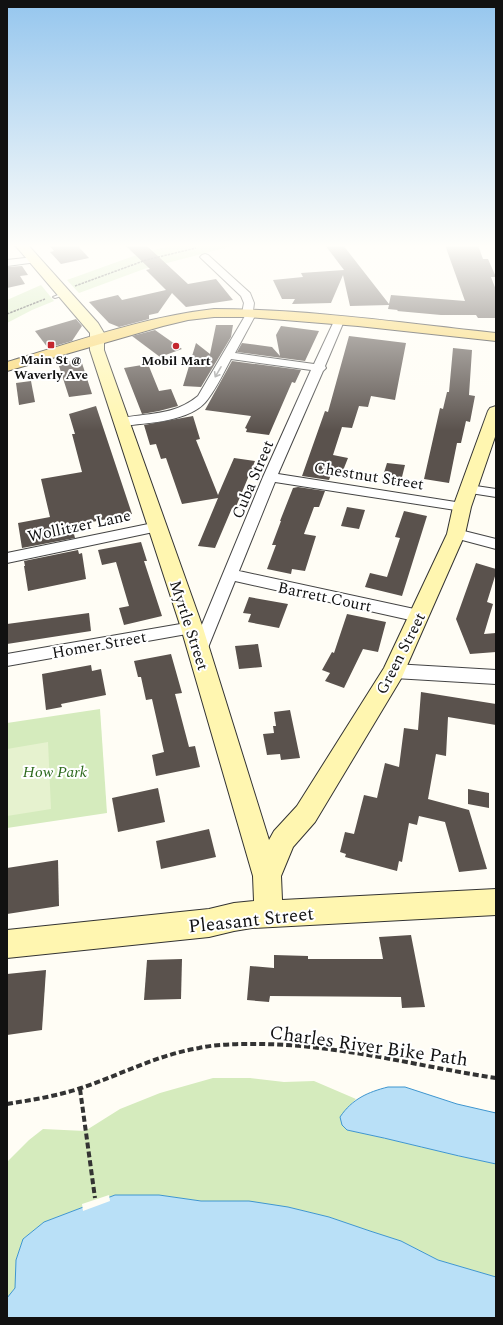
<svg xmlns="http://www.w3.org/2000/svg" width="503" height="1325" viewBox="0 0 503 1325" font-family="Spectral,serif">
	<rect width="100%" height="100%" fill="#fffdf5"/>
	<g fill="#d5ebbd">
		<polygon points="173,245 236,245 144,269 79,293 67,280 142,253"/>
		<polygon points="41,285 54,301 32,310 7,323 7,300"/>
		<polygon points="100,709 107,813 7,828 7,723"/>
		<path d="M213,1078H250L284,1082L314,1081L356,1099L345,1110L347,1130C397,1140 446,1154 496,1164V1277L438,1260L401,1241L370,1231L329,1217L288,1207L201,1201L159,1195H115L44,1222L23,1239L16,1260L15,1288L7,1298V1162L29,1140L43,1129L85,1131L120,1109L160,1093Z"/>
	</g>
	<polygon fill="#e6f2cf" points="48,742 51,809 7,816 7,749"/>
	<g fill="#b9e0f7" stroke="#3f96cf">
		<path d="M388,1087H405L457,1104L496,1113V1164C446,1154 397,1140 347,1130L342,1125L340,1117C352,1099 368,1092 388,1087Z"/>
		<polygon points="115,1195 159,1195 201,1201 249,1201 288,1207 329,1217 370,1231 401,1241 438,1260 496,1277 496,1318 7,1318 7,1298 15,1288 16,1260 23,1239 44,1222"/>
	</g>
	<polygon fill="#fffdf5" points="109,1195 110,1201 83,1211 82,1204"/>
	<g fill="#5a524d">
		<polygon points="49,245 77,245 89,258 61,264 50,252 54,251"/>
		<polygon points="125,245 146,245 188,284 216,279 233,300 186,307 172,293 158,313 149,315 149,319 119,327 109,323 89,302 118,295 122,300 166,290 146,270 150,269"/>
		<polygon points="325,245 343,245 389,304 391,295 465,301 445,245 478,245 483,259 488,259 496,277 491,277 496,290 496,318 478,318 476,315 441,315 397,311 398,310 388,309 389,305 350,306 343,275 331,303 292,304 295,299 282,299 273,280 303,277 301,273 344,270"/>
		<polygon points="22,266 28,275 20,276 25,284 7,288 7,267"/>
		<polygon points="76,319 82,326 72,341 48,348 35,331"/>
		<polygon points="216,325 233,325 231,337 201,387 183,386 196,343 210,354"/>
		<polygon points="281,326 319,331 305,361 237,352 242,343 272,347 280,356 276,335"/>
		<polygon points="155,330 182,349 160,357 132,336"/>
		<polygon points="349,336 406,343 395,400 371,396 368,407 359,406 352,428 342,427 333,455 348,458 342,473 332,471 329,480 302,476 325,411 328,412"/>
		<polygon points="453,348 472,350 469,395 475,396 470,422 466,421 461,443 457,443 449,483 424,479 440,408 443,409 447,392 449,392"/>
		<polygon points="81,360 92,394 69,397 59,366 62,365 60,363"/>
		<polygon points="232,361 301,370 295,383 292,382 269,435 246,432 247,429 245,428 251,416 205,410"/>
		<polygon points="148,364 159,391 171,389 178,406 159,411 142,414 124,368"/>
		<polygon points="31,381 35,402 19,405 16,383"/>
		<polygon points="96,406 132,514 72,526 75,538 22,548 18,523 50,517 41,479 82,472 72,434 75,434 69,414"/>
		<polygon points="193,416 200,439 196,440 218,495 234,458 255,461 235,509 232,508 215,548 198,546 218,498 182,504 166,458 161,459 156,444 150,445 144,425"/>
		<polygon points="387,463 405,465 400,485 381,482"/>
		<polygon points="298,487 325,491 319,507 314,507 304,534 316,536 305,571 292,569 291,574 267,569 276,545 272,545 281,521 280,521 293,488"/>
		<polygon points="347,507 365,510 359,529 341,526"/>
		<polygon points="404,511 427,516 402,596 365,587 370,573 387,577 400,538 395,537"/>
		<polygon points="141,542 147,561 144,561 162,616 124,625 119,608 129,606 116,562 102,565 98,550"/>
		<polygon points="78,550 79,554 82,553 86,579 28,591 24,566 25,566 24,561"/>
		<polygon points="476,563 496,569 496,573 487,602 493,604 484,634 496,633 496,652 470,654 456,619"/>
		<polygon points="249,597 288,604 279,628 248,622 251,614 243,613"/>
		<polygon points="89,613 91,631 7,644 7,624"/>
		<polygon points="347,614 386,622 378,652 363,649 344,688 325,681 330,673 322,670 332,652 334,653"/>
		<polygon points="258,644 262,667 239,669 235,646"/>
		<polygon points="171,654 182,693 175,694 189,747 195,746 200,767 156,776 152,755 164,752 152,699 146,700 141,677 138,677 134,661"/>
		<polygon points="91,665 92,671 101,669 106,695 61,704 62,707 46,710 42,674"/>
		<polygon points="421,692 496,704 496,725 448,717 446,756 436,754 428,799 469,810 487,869 459,872 445,822 419,816 417,825 409,823 402,862 399,861 397,871 345,857 346,854 340,852 345,832 354,834 364,795 377,798 385,763 399,767 404,728 418,730"/>
		<polygon points="290,710 300,758 281,760 280,754 267,755 263,734 274,733 273,726 276,726 274,712"/>
		<polygon points="158,788 165,822 118,832 112,798"/>
		<polygon points="468,789 489,793 489,808 468,804"/>
		<polygon points="209,829 216,857 161,869 156,841"/>
		<polygon points="58,860 59,906 7,914 7,868"/>
		<polygon points="411,935 425,1007 402,1008 401,997 270,996 269,1002 247,1000 250,966 274,968 274,955 308,956 308,959 383,959 379,937"/>
		<polygon points="182,959 181,999 144,1000 147,960"/>
		<polygon points="46,970 42,1030 7,1035 7,974"/>
	</g>
	<g fill="none" stroke-linecap="round" stroke-linejoin="round">
		<g stroke="#444" stroke-width="2">
			<polygon id="lane" points="63,293 67,294 55,298 53,297"/>
		</g>
		<g stroke="#444" stroke-width="2">
			<g id="street">
				<path d="M205,254L208,255L250,293L254,303L253,311L256,314L235,353L314,364L335,319H343L344,321L325,366L326,368L323,371L278,474L462,503L467,504L469,507L467,510L462,511L275,482L239,571L419,610L425,612L427,616L425,620L419,622L235,581L205,655L199,657L193,655L191,651L263,477L311,370L231,359C224,372 217,387 208,399C192,422 147,423 122,426L118,425L116,422L118,419C148,412 172,417 198,396L245,316L242,313L244,303L241,296L202,259L200,257L202,255Z"/>
				<polygon points="34,257 39,260 37,262 7,266 7,260"/>
				<polygon points="469,485 496,489 496,497 464,492 462,489 464,486"/>
				<polygon points="158,522 163,524 165,527 163,530 7,563 7,553"/>
				<polygon points="456,529 496,539 496,549 451,537 449,534 451,531"/>
				<polygon points="192,622 198,624 200,628 198,632 7,666 7,654"/>
				<polygon points="394,664 496,670 496,684 394,678 388,676 385,671 388,666"/>
			</g>
		</g>
		<g stroke="#333" stroke-width="2">
			<polygon id="secondary" points="15,245 28,245 98,323 104,333 104,350 203,628 269,840 274,831 297,806 384,668 447,534 453,507 488,411 490,408 496,406 496,434 471,507 465,534 402,677 315,822 293,847 281,876 282,900 496,889 496,915 252,928 234,931 209,937 7,958 7,930 209,909 234,903 254,901 253,876 181,628 90,350 90,333"/>
		</g>
		<g stroke="#222" stroke-width="2">
			<path id="primary" d="M214,309C308,309 403,323 496,333V341L358,326L247,317H214L188,320L163,326L7,371V362C75,342 143,317 214,309Z"/>
		</g>
		<g stroke="#333" stroke-width="1.5" stroke-dasharray="2.5 1" stroke-linecap="butt">
			<polyline points="75,286 146,260 196,248"/>
			<polyline points="7,314 45,299"/>
		</g>
		<g stroke="#333" stroke-width="4" stroke-dasharray="6 3" stroke-linecap="butt">
			<polyline points="80,1089 95,1198"/>
			<path d="M7,1104C32,1100 57,1096 81,1088C120,1075 157,1055 199,1048C217,1044 237,1044 256,1044C337,1044 416,1066 496,1078"/>
		</g>
		<use href="#lane" fill="#fff" fill-rule="evenodd"/>
		<use href="#street" fill="#fff" fill-rule="evenodd"/>
		<use href="#secondary" fill="#fff6b0" fill-rule="evenodd"/>
		<use href="#primary" fill="#f9d66b" fill-rule="evenodd"/>
	</g>
	<defs><path id="oneway-shaft" d="M-6 0H5M1.5-3L5.5 0L1.5 3" fill="none" stroke-width="1.6" stroke-linecap="round" stroke-linejoin="round"/></defs>
	<use stroke="#a0a0a0" href="#oneway-shaft" transform="translate(218 372) rotate(120)"/>
	<linearGradient id="sky" x2="0" y2="1"><stop stop-color="#95c6ee"/><stop offset="0.57" stop-color="#fffefa"/><stop offset="1" stop-color="#fffefa" stop-opacity="0"/></linearGradient>
	<rect width="503" height="431" fill="url(#sky)"/>
	<g fill="#c4262e" stroke="#fff" stroke-width="1.5">
		<rect x="47" y="341" width="8" height="8" rx="2"/>
		<circle cx="176" cy="346" r="4"/>
	</g>
	<g text-anchor="middle" stroke-width="4" stroke-linejoin="round" paint-order="stroke">
		<g font-size="13" font-weight="bold" fill="#111" stroke="#fff">
			<text x="51" y="364">Main St @<tspan x="51" dy="15">Waverly Ave</tspan></text>
			<text x="176" y="365">Mobil Mart</text>
		</g>
		<g font-size="16" fill="#111" stroke="#fff">
			<text transform="translate(369 475) rotate(9)" y="6">Chestnut Street</text>
			<text transform="translate(252 479) rotate(-67)" y="6">Cuba Street</text>
			<text transform="translate(79 525) rotate(-12)" y="6">Wollitzer Lane</text>
			<text transform="translate(325 596) rotate(12)" y="6">Barrett Court</text>
			<text transform="translate(190 625) rotate(72)" y="6">Myrtle Street</text>
			<text transform="translate(99 644) rotate(-10)" y="6">Homer Street</text>
			<text transform="translate(400 653) rotate(-63)" y="6">Green Street</text>
		</g>
		<g font-size="16" font-style="italic" fill="#2f6b1f" stroke="#fff">
			<text x="55" y="777">How Park</text>
		</g>
		<g font-size="19" fill="#111" stroke="#fff">
			<text transform="translate(251 919) rotate(-6)" y="7">Pleasant Street</text>
			<text transform="translate(369 1045) rotate(8)" y="7">Charles River Bike Path</text>
		</g>
	</g>
	<rect width="503" height="1325" fill="none" stroke="#111111" stroke-width="16"/>
</svg>
